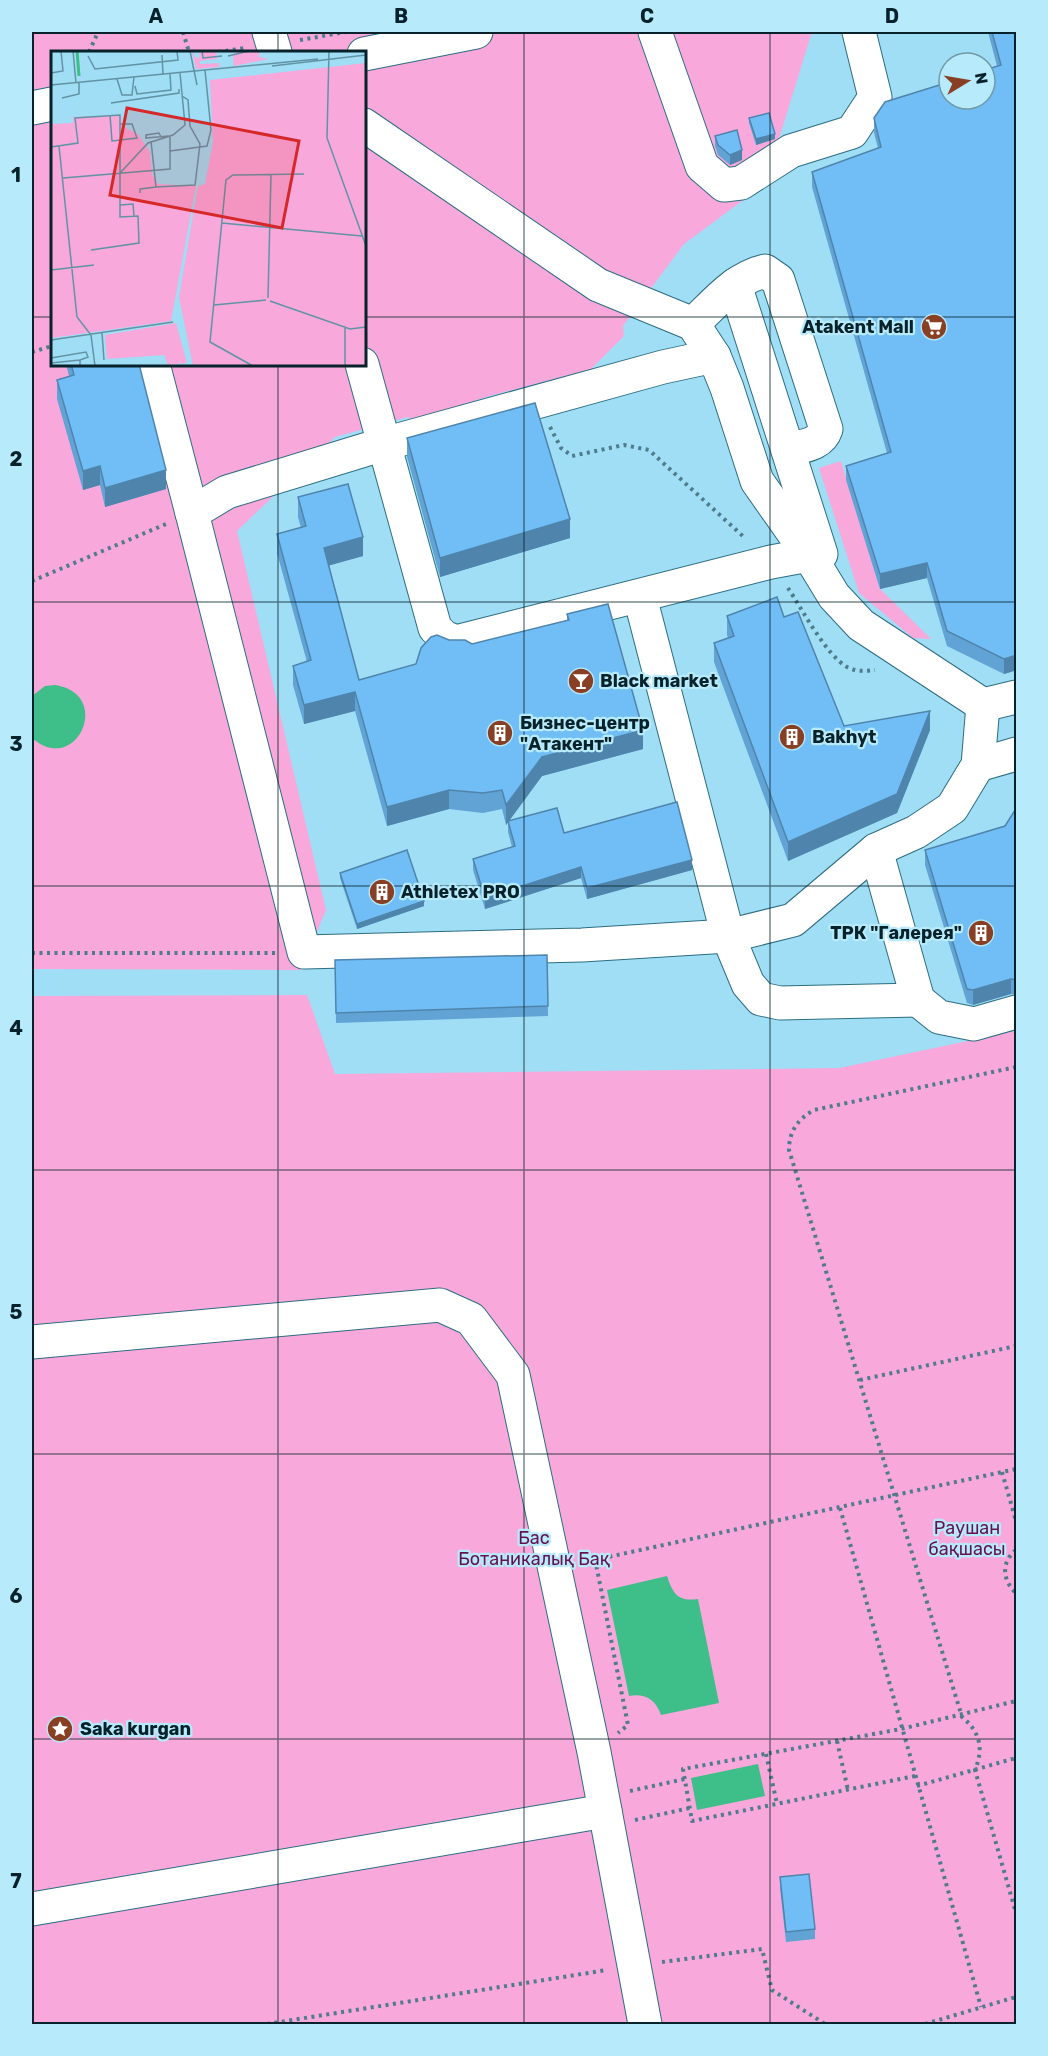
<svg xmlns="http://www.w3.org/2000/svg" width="1048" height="2056" viewBox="0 0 1048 2056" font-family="Rubik,sans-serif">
	<rect width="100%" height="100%" fill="#9fdef5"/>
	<g fill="#f9a8dc" fill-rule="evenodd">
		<path d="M32,32H812L765,184L684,244L623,326L624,336L591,369L486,397L413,421L408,417L335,437L237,531L326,910L301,970L32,969ZM52,52H364V364H52Z"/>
		<polygon points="841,461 880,589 931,639 913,638 859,593 819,468"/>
		<polygon points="307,995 335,1074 839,1068 1016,1031 1016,2024 32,2024 32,996"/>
	</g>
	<g fill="#3ebe88">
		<path d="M55,685C114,694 76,777 32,738V696L45,686Z"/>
		<path d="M667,1576C673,1594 678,1602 698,1599L719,1703L661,1715C656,1700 645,1693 629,1696L607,1590Z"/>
		<polygon points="758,1764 765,1796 697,1810 691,1778"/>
	</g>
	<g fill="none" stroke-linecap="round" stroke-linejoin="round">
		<g stroke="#2d6d81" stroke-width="35">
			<g id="minor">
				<polyline points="269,32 275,52"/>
				<polyline points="655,32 702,166 724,185 741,183 791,151 852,132 875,97 859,32"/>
				<polyline points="364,54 476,32"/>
				<polyline points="32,108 52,104"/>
				<polyline points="364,125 598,285 693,324 714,356 727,388 757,481 809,555 834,596 861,625 983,705 1016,697"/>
				<polyline points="735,285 821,554"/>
				<path d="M693,324C715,303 735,278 765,271L778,280L826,429C821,445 802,446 788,450"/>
				<polyline points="714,356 663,367 384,444 227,492 192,513 304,952 582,945 728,936 793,920 876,850 916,832 952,808 978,765 983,705"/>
				<polyline points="153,364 192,513"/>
				<polyline points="362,364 435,628 444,637 456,642 771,562 809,555"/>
				<polyline points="640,597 728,936 748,984 761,999 780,1003 918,1000"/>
				<polyline points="978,765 1016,754"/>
				<polyline points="876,850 918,1000 939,1017 974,1024 1016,1012"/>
				<polyline points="32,1342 440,1305 471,1319 513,1375 594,1752 645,2024"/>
				<polyline points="32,1909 605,1811"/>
			</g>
		</g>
		<g stroke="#4f7b8a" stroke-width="4" stroke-dasharray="3 4.5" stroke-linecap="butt">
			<polyline points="183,32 189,52"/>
			<polyline points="300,40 346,32"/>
			<polyline points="89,52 98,32"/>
			<polyline points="218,52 245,48"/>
			<polyline points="32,352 52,346"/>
			<polyline points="550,427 561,448 572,456 624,445 649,450 746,539"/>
			<polyline points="32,581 166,524"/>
			<path d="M788,588C802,609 826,655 847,667C857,672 864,671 875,670"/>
			<polyline points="32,953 277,953"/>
			<path d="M1016,1067L814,1110C798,1119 789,1131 789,1150L962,1717C980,1732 984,1748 975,1770L1016,1913"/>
			<polyline points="860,1380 1016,1346"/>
			<polyline points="1002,1472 1016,1521"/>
			<polyline points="840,1508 981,2007"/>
			<path d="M1016,1550C1001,1562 1002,1580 1016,1593"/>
			<polyline points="595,1559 628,1725 618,1733"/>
			<polyline points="580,1563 1016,1469"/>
			<polyline points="837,1741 848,1790"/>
			<polyline points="766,1754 777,1804"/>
			<polyline points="915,1776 692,1821 683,1769 901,1729 1016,1701"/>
			<polyline points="917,1786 1016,1758"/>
			<polyline points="630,1791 685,1779"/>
			<polyline points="635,1820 690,1808"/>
			<polyline points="662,1962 762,1949 772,1990 825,2024"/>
			<polyline points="267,2024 607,1970"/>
			<polyline points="925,2024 1016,1997"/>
		</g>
		<use href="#minor" stroke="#fff" stroke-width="33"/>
	</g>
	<g fill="#61a3d4">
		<polygon points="988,32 1017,32 1017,670 1004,674 947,646 927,578 880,589 846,480 846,466 887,453 812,187 812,172 878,148 874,133 874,118 997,66"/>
		<polygon points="749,118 775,139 756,145 749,123"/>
		<polygon points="715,136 742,160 730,165 718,155 715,146"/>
		<polygon points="66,364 139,364 166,489 105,507 100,485 83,490 57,399 57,380 69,376"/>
		<polygon points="407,438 570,538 440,577 407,457"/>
		<polygon points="298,497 363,556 329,565 359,680 416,664 449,640 472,644 567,621 567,614 643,749 542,776 509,821 564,833 692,870 587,899 581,878 485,909 473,870 473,859 512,847 508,832 508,822 506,825 502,809 483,813 449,809 387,826 355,711 304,724 293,685 293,666 307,662 277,553 277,534 301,528 298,517"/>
		<polygon points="727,616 784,617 844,726 930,730 897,813 788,861 714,662 714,643 728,638 727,635"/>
		<polygon points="1017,807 1017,995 1011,994 973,1005 967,1003 925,865 925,850 1005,826"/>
		<polygon points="340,873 424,906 357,929 340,878"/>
		<polygon points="547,955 548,1016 336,1023 335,960"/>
		<polygon points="780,1877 815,1929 815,1939 786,1942 780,1888"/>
	</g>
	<g fill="#4f85ac">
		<polygon points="775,134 775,139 756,145 756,139"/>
		<polygon points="742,150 742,160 730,165 730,155"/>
		<polygon points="100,466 100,485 83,490 83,471"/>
		<polygon points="166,470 166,489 105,507 105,488"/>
		<polygon points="570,519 570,538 440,577 440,558"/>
		<polygon points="363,537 363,556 324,567 324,548"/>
		<polygon points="927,563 927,578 880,589 880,574"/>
		<polygon points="1017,655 1017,670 1004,674 1004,659"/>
		<polygon points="355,692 355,711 304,724 304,705"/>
		<polygon points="930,711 930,730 897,813 788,861 788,842"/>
		<polygon points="643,730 643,749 542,776 506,825 506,805 542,757"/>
		<polygon points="449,790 449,809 387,826 387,807"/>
		<polygon points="692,860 692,870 587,899 587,888"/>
		<polygon points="581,867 581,878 485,909 485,898"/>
		<polygon points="424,901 424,906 357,929 357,924"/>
		<polygon points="1011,979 1011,994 973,1005 973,990"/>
	</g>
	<g fill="#71bef6" stroke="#4f85ac" stroke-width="1.5">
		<polygon points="992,32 1017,32 1017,655 1004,659 947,631 927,563 880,574 846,466 891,452 812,172 881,147 874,118 885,102 949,82 949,99 985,99 985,70 1001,65"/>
		<polygon points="769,113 775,134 756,139 749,118"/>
		<polygon points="737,130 742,150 730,155 718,145 715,136"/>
		<polygon points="71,364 139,364 166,470 105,488 100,466 83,471 57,380 74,375"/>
		<polygon points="535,403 570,519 440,558 407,438"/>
		<polygon points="348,484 363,537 324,548 359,680 416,664 421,648 431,637 437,635 449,640 465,640 472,644 569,620 567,614 608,604 643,730 542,757 506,805 502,790 483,793 449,790 387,807 355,692 304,705 293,666 311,660 277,534 306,526 298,497"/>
		<polygon points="777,597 784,617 798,612 844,726 930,711 897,794 788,842 714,643 734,636 727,616"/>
		<polygon points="677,802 692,860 587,888 581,867 485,898 473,859 515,846 508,821 557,808 564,833"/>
		<polygon points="1017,807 1017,980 1011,979 973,990 967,989 925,850 1005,826"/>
		<polygon points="407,850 424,901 357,924 340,873"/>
		<polygon points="547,955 548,1006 336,1013 335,960"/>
		<polygon points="809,1874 815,1929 786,1932 780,1877"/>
	</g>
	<path fill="none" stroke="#07222a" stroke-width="1.5" stroke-opacity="0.55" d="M278,32V52M524,32V2024M770,32V2024M32,317H52M364,317H1016M278,364V2024M32,602H1016M32,886H1016M32,1170H1016M32,1454H1016M32,1739H1016"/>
	<defs>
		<g id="supermarket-disc" transform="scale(1.35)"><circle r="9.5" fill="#883f23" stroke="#b7eafb"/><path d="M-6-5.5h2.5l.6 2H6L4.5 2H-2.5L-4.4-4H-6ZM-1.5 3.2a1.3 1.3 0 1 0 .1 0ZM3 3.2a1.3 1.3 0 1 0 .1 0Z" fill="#fff"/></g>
		<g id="bar-disc" transform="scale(1.35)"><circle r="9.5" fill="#883f23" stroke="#b7eafb"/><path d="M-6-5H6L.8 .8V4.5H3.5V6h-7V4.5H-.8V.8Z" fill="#fff"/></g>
		<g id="building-disc" transform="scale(1.35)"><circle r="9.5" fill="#883f23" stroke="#b7eafb"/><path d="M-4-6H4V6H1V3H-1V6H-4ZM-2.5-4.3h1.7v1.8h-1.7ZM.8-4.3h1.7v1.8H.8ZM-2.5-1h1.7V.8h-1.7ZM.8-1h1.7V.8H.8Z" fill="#fff"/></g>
		<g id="sight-disc" transform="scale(1.35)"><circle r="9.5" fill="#883f23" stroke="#b7eafb"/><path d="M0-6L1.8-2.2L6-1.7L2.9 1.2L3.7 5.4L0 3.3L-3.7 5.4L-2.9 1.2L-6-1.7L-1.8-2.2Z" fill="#fff"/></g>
	</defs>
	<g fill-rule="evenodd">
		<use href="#supermarket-disc" x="934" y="327"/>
		<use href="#bar-disc" x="581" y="681"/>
		<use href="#building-disc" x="500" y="733"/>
		<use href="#building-disc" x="792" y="737"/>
		<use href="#building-disc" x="382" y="892"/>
		<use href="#building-disc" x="981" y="933"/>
		<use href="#sight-disc" x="60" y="1729"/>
	</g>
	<g text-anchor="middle" stroke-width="4.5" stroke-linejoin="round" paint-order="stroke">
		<g font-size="18" font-weight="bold" fill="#07222a" stroke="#b7eafb" text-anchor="start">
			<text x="914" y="333" text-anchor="end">Atakent Mall</text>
			<text x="600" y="687">Black market</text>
			<text x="520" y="729">Бизнес-центр<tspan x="520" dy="21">"Атакент"</tspan></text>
			<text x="812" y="743">Bakhyt</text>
			<text x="401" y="898">Athletex PRO</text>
			<text x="962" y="939" text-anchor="end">ТРК "Галерея"</text>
			<text x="80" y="1735">Saka kurgan</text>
		</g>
		<g font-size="18" fill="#66114f" stroke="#b7eafb">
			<text x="967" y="1534">Раушан<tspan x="967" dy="21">бақшасы</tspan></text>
			<text x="534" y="1544">Бас<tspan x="534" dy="21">Ботаникалық Бақ</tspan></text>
		</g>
	</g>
	<g transform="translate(51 51)">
		<rect width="315" height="315" fill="#9fdef5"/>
		<path d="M141,0L145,7L149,6L148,0H165L166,8L149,10V13L168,12V16L145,18ZM187,0H208V6L218,8L183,15L182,4ZM315,12V315H142L128,246L147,135L154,133L162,91L159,29ZM70,64L71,75L87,83L99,101L101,123L107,133L145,135L120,270L0,287V73L22,72V66ZM125,272L136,312L117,314L113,304L56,308L54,284Z" fill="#f9a8dc"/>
		<path fill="none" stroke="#3ebe88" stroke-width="3" d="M26,0L28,25"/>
		<path fill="none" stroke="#6293a4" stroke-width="1.5" d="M22,0L25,32M139,0L146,34M151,0L152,7L171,5M278,0L276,87L315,195M111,4L112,23M37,5L44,18L127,9L126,0M177,5L198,0M221,15L315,4M0,22L12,20L10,0M66,28L71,44H81L83,26M0,34L267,8M84,35L86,43L120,39L119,23M11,47L28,43V32M60,52L128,42V38M59,64L61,90L86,87L81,73H69M95,87L118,85M95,88V84L108,82L110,86M100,90L105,136L144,134L149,93L139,75L137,49L131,45M8,95L26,266L40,284L44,315M0,96L27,92L24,67L69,64V166L87,165L88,192L40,199M119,100L156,95L160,79L154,19M70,121L97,92L122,84L134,74L129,22M12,127L119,118V86M89,142V138L105,136M69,154L82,153L83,165M171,172L311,185M0,219L43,214M217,247L220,123M219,250L299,278L315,276M163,254L215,249M294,276V315M51,282L53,309M0,289L122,271M0,307L35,301L37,306L29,309V315M0,312L29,309M202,315L159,291L175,129L182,124L253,123"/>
		<path fill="#d62828" fill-opacity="0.15" stroke="#d62828" stroke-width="3" d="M76,57L248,90L231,177L59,144Z"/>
		<rect width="315" height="315" fill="none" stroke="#07222a" stroke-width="3"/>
	</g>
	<rect width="1048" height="2056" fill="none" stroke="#b7eafb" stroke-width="66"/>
	<g transform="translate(967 81) rotate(79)"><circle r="28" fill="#b7eafb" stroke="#719aa7" stroke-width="1.5"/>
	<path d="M0-4.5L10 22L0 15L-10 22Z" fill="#883f23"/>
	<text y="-9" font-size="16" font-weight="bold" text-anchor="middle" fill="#07222a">N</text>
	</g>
	<rect x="33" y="33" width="982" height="1990" fill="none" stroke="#07222a" stroke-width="2"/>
	<g font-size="20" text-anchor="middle" font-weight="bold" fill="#07222a">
		<text x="156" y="23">A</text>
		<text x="401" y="23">B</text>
		<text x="647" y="23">C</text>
		<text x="892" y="23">D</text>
		<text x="16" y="182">1</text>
		<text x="16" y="466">2</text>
		<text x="16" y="751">3</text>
		<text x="16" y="1035">4</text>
		<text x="16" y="1319">5</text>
		<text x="16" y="1603">6</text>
		<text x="16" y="1888">7</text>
	</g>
</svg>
